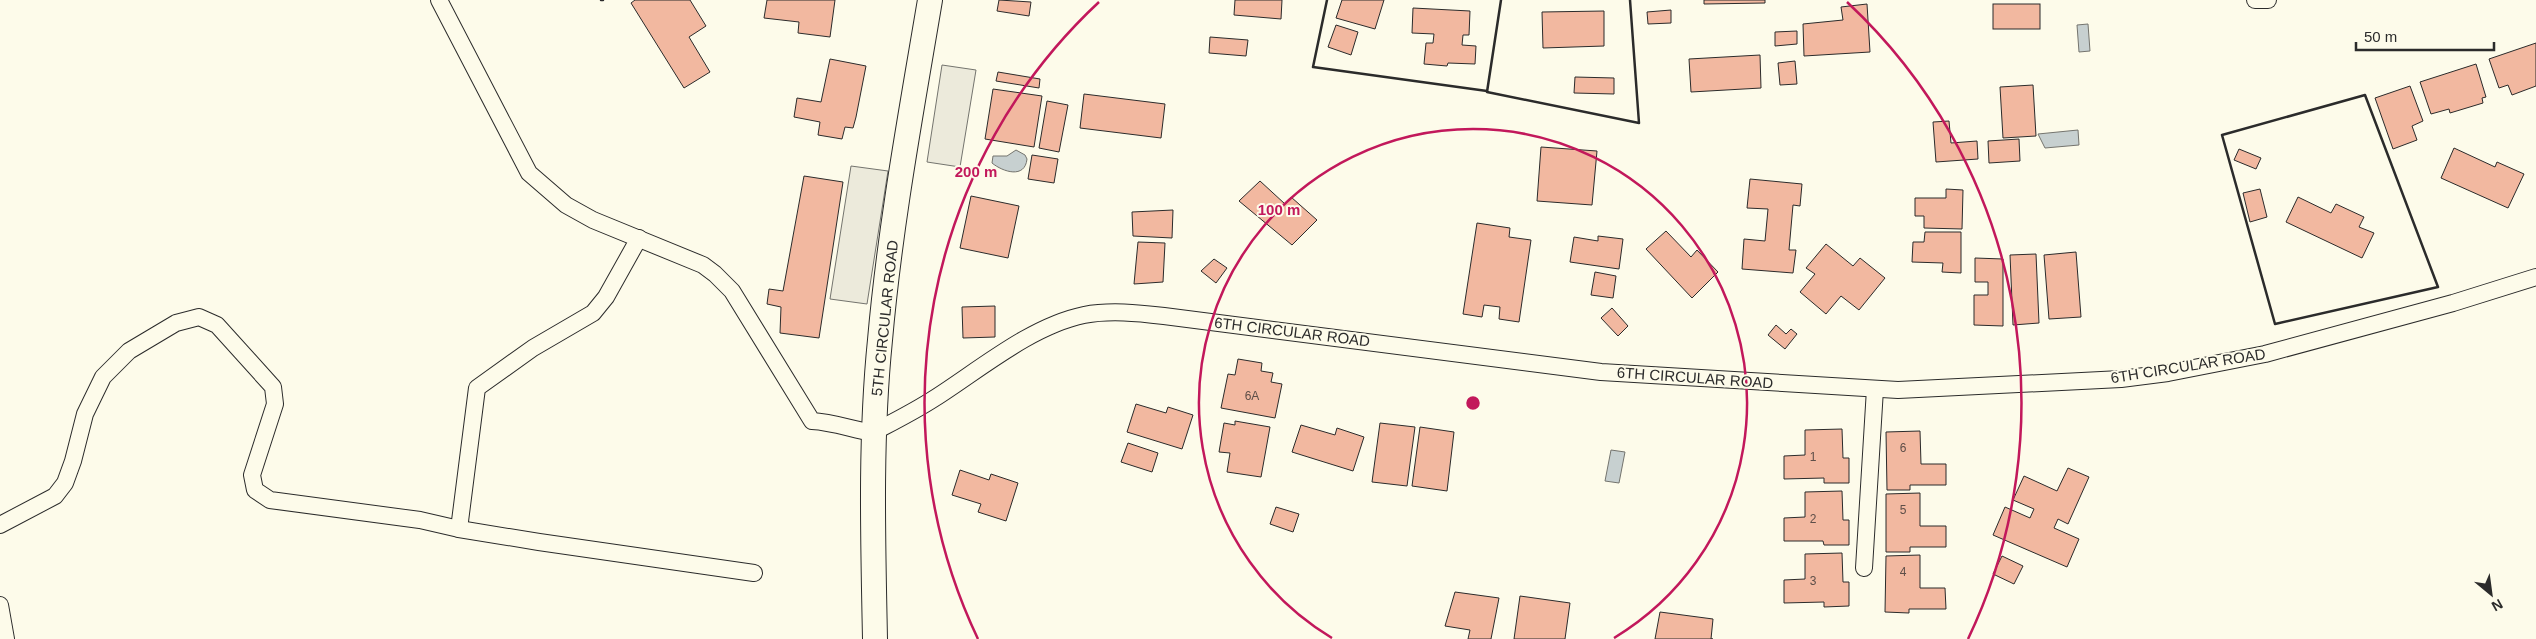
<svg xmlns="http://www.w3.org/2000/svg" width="2536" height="639" viewBox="0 0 2536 639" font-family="Arial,sans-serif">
	<rect width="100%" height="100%" fill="#fdfbea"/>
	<g fill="#eceadb" stroke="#74746e">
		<polygon points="942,65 976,70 960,167 927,162"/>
		<polygon points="851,166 888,171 867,304 830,299"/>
	</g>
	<g fill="#c7d0d0" stroke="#74746e">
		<polygon points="2088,24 2090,51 2079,52 2077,25"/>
		<polygon points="2078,130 2079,145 2045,148 2038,134"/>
		<path d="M1016,150L1025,155L1027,159C1025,179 1003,172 992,163L993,156H1007Z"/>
		<polygon points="1611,450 1625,452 1619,483 1605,481"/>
	</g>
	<g fill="#f2b8a0" stroke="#2b2b2b">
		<polygon points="635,0 690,0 706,26 689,37 710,72 684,88 631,3"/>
		<polygon points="767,0 835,0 830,37 798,33 799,22 764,18"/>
		<polygon points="999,0 1031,2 1029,16 997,11"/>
		<polygon points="1235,0 1282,0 1281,19 1234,15"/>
		<polygon points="1342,0 1384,0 1375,29 1336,18"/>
		<polygon points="1704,0 1765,0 1765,3 1704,4"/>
		<polygon points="1867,4 1870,52 1804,56 1803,24 1843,20 1841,7"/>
		<rect x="1993" y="4" width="47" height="25"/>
		<polygon points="1413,8 1470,11 1469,35 1463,35 1462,45 1476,46 1475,64 1448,63 1447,66 1424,64 1426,43 1433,43 1434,34 1412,33"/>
		<polygon points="1671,10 1671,23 1648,24 1647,12"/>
		<polygon points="1604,11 1604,46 1543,48 1542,12"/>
		<polygon points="1336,25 1358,32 1351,55 1328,47"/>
		<polygon points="1797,31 1797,44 1775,46 1775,32"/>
		<polygon points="1210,37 1248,40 1246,56 1209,53"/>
		<polygon points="2536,43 2536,86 2512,95 2508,85 2499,88 2489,59"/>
		<polygon points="1760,55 1761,88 1691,92 1689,59"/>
		<polygon points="830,59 866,66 856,117 853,128 845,127 842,139 818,135 820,122 794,117 797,98 821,102"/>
		<polygon points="1795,61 1797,84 1780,85 1778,63"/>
		<polygon points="2476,64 2486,97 2482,98 2483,103 2450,113 2449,109 2431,114 2420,82"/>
		<polygon points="998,72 1040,79 1039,88 996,81"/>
		<polygon points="1575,77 1614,78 1614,94 1574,93"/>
		<polygon points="2033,85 2036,136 2003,138 2000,87"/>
		<polygon points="2410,86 2423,121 2412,126 2417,140 2393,149 2375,98"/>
		<polygon points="993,89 1042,96 1034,147 985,139"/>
		<polygon points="1084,94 1165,104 1161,138 1080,128"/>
		<polygon points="1047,101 1068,105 1059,152 1039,148"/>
		<polygon points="1949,121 1951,143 1977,141 1978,159 1936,162 1933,122"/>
		<polygon points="2019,139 2020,161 1989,163 1988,141"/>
		<polygon points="1541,147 1597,151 1592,205 1537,201"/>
		<polygon points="2454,148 2495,167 2497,162 2524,174 2508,208 2441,178"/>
		<polygon points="2239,149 2261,158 2256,169 2234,160"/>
		<polygon points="1032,155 1058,159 1054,183 1028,179"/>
		<polygon points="804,176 843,182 819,338 780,333 781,307 767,304 769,289 783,291"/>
		<polygon points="1750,179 1802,184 1800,206 1793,205 1789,250 1796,250 1793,273 1742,269 1744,239 1765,241 1768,209 1747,208"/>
		<polygon points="1260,181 1285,204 1291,197 1317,220 1292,245 1239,201"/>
		<polygon points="1946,189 1963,190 1962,229 1924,228 1924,216 1915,216 1915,198 1946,198"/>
		<polygon points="2260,189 2267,217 2250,222 2243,193"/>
		<polygon points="971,196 1019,206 1008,258 960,248"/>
		<polygon points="2298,197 2331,213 2336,204 2364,217 2359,227 2374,233 2362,258 2286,222"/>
		<polygon points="1173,210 1172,238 1133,236 1132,212"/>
		<polygon points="1477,223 1510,228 1509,237 1531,240 1519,322 1499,319 1500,307 1484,305 1482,317 1463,314"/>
		<polygon points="1666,231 1691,257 1697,250 1718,272 1692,298 1646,249"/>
		<polygon points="1925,232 1961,232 1961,273 1942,272 1943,263 1912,262 1913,242 1924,242"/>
		<polygon points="1598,236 1623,239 1619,269 1570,262 1574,237 1598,241"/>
		<polygon points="1138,242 1165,243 1163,282 1134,284"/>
		<polygon points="1826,244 1853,266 1860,258 1885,278 1859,310 1841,296 1826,314 1800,292 1815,274 1806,268"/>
		<polygon points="2076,252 2081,317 2049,319 2044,255"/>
		<polygon points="2036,254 2039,323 2013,325 2010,255"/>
		<polygon points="1975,258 2003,259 2003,326 1974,325 1974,295 1988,295 1988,282 1975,282"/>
		<polygon points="1214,259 1227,268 1216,283 1201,271"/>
		<polygon points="1595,272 1616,276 1613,298 1591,295"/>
		<polygon points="995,306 995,337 963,338 962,307"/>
		<polygon points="1612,308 1628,326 1618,336 1601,318"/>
		<polygon points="1776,325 1786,334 1791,329 1797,334 1785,349 1768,335"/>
		<polygon points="1238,359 1262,363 1261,371 1273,373 1271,382 1282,384 1275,418 1221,408 1228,374 1235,375"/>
		<polygon points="1136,404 1166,413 1168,407 1193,415 1182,449 1127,432"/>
		<polygon points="1235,421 1270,427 1261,477 1227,472 1230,453 1219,452 1224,423 1235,425"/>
		<polygon points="1380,423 1415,427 1407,486 1372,482"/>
		<polygon points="1301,425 1335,435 1337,428 1364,437 1353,471 1292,452"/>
		<polygon points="1420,427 1454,432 1447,491 1412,486"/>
		<polygon points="1842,429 1843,458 1849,458 1849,483 1824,483 1824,478 1784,479 1784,456 1805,455 1805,430"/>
		<polygon points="1920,431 1921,464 1946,464 1946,485 1910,485 1910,490 1887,490 1886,432"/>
		<polygon points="1128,443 1158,453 1152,472 1121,462"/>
		<polygon points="2068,468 2089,477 2068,524 2058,519 2054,528 2079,539 2067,567 1993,535 2005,507 2030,518 2034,509 2013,500 2024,476 2057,491"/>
		<polygon points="960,470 989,480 991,474 1018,483 1006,521 978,512 981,504 952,495"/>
		<polygon points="1842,491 1843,520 1849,520 1849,545 1824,545 1823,541 1784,541 1784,518 1805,517 1805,492"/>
		<polygon points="1920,493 1920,526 1946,526 1946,547 1910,547 1910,552 1886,552 1886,494"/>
		<polygon points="1276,507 1299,514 1293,532 1270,524"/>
		<polygon points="1842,553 1843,582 1849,582 1849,606 1824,607 1824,602 1784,603 1784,580 1805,579 1805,554"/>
		<polygon points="1920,555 1920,588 1945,588 1946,609 1909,609 1909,613 1885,612 1886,556"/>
		<polygon points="2002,556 2023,566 2014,584 1993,574"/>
		<polygon points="1455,592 1499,598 1491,639 1468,639 1470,630 1445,626"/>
		<polygon points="1520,596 1570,603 1565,639 1514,639"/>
		<polygon points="1660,612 1713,619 1711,639 1713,639 1655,639"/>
	</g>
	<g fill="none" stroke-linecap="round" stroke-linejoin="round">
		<g stroke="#2b2b2b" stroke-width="18">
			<g id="street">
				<path d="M439,0L529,173L566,205L593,220L703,265L715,274L732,291L812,421C833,422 854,430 874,433"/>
				<polyline points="2255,0 2268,0"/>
				<path d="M874,432C895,421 915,411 935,398C979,370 1031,326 1084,315C1110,310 1138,313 1164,316L1601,372L1898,390L2121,379L2168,373L2265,354L2453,303L2536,277"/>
				<polyline points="0,525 55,496 65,483 73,461 85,414 103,377 129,351 176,323 199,317 217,325 273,387 275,404 252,475 255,490 270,500 420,520 459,529 539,542 754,573"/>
				<polyline points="459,529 477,388 533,348 593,313 606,297 639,238"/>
				<polyline points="1864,568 1875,389"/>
				<polyline points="0,605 6,639"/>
			</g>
		</g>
		<g stroke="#2b2b2b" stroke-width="26">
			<path id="secondary" d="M875,639C873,540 870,439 880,340C890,226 911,113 930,0"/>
		</g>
		<use href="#street" stroke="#fdfbea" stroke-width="16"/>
		<use href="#secondary" stroke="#fdfbea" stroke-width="24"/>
		<g stroke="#2b2b2b" stroke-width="2.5">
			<polyline points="601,0 603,0"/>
			<polyline points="1327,0 1313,67 1487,91"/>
			<polyline points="1501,0 1487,92 1639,123 1630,0"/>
			<polygon points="2365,95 2438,287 2275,324 2222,135"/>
		</g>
	</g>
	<g fill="none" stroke="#c2185b" stroke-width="2.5">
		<path d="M1332 638A274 274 0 1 1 1614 638"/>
		<path d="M978 639A548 548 0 0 1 1099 2M1847 2A548 548 0 0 1 1968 639"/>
	</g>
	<g text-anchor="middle" stroke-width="4" stroke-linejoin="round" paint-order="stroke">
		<g font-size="12" fill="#5d4e48">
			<text x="1252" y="400">6A</text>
			<text x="1903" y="452">6</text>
			<text x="1813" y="461">1</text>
			<text x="1903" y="514">5</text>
			<text x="1813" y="523">2</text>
			<text x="1903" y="576">4</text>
			<text x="1813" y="585">3</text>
		</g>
		<g font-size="15" fill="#2b2b2b" stroke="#fdfbea">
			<text transform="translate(885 318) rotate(-84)" y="5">5TH CIRCULAR ROAD</text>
			<text transform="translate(1292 332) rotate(7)" y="5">6TH CIRCULAR ROAD</text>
			<text transform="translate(2188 366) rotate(-9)" y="5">6TH CIRCULAR ROAD</text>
			<text transform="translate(1695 378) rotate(4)" y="5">6TH CIRCULAR ROAD</text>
		</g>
	</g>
	<circle cx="1473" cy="403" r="8" fill="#c2185b" stroke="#fdfbea" stroke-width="2.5"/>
	<g font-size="15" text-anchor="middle" font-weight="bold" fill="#c2185b" stroke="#fdfbea" stroke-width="4" stroke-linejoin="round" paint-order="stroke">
		<text x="976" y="177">200 m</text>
		<text x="1279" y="215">100 m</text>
	</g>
	<g transform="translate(2491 594) rotate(151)" stroke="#fdfbea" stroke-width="4" paint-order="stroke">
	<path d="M0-4L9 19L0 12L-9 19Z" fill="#2b2b2b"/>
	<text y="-8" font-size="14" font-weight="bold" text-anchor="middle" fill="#2b2b2b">N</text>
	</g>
	<path d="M2356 42v8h138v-8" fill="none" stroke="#2b2b2b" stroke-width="2.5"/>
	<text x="2364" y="42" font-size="15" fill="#2b2b2b" stroke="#fdfbea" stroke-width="4" paint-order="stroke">50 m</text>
</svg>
